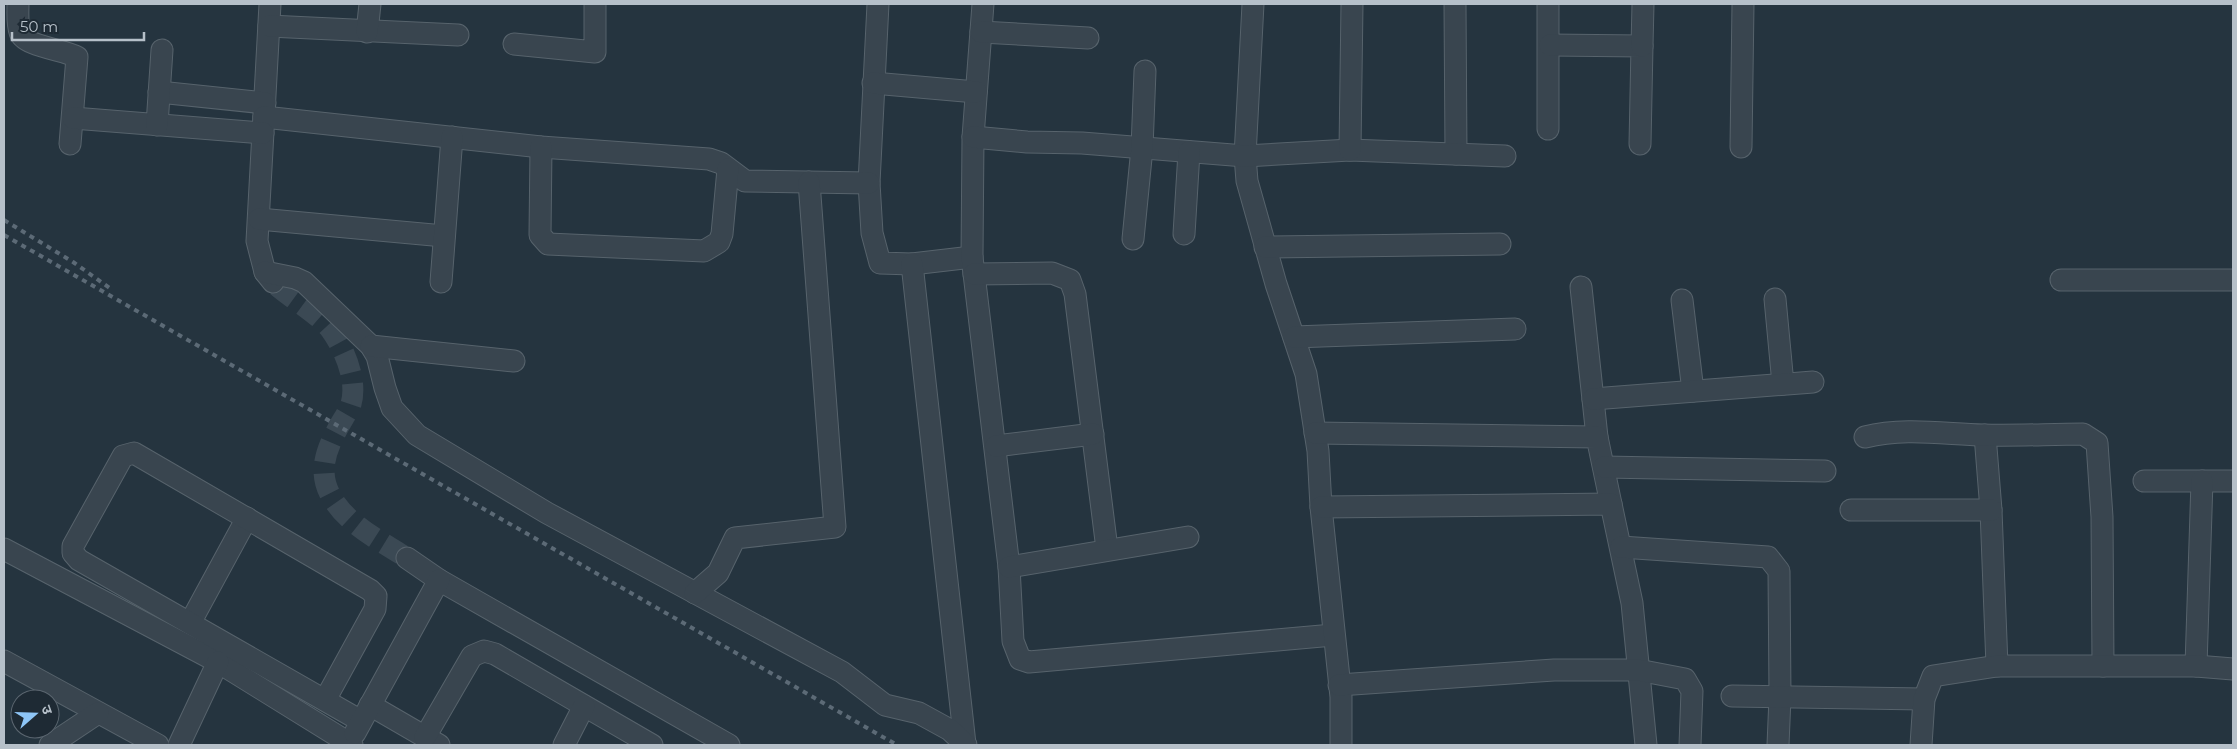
<svg xmlns="http://www.w3.org/2000/svg" width="2237" height="749" viewBox="0 0 2237 749" font-family="Montserrat,'Noto Sans Devanagari',sans-serif">
	<rect width="100%" height="100%" fill="#25343f"/>
	<g fill="none" stroke-linecap="round" stroke-linejoin="round">
		<path stroke="#3b4954" stroke-width="21" stroke-dasharray="21 11" stroke-linecap="butt" d="M277,286C291,298 319,315 330,329C344,348 358,380 351,404C349,410 345,416 342,421C328,445 316,470 331,496C347,525 381,541 407,558"/>
		<g stroke="#57636c" stroke-width="23">
			<g id="minor">
				<path d="M18,4C18,13 17,24 20,32C23,46 65,50 77,57L70,144"/>
				<polyline points="270,4 257,241 265,272 273,282"/>
				<polyline points="878,4 869,183 872,233 880,263 912,264 972,257"/>
				<polyline points="983,4 973,137 972,257 1009,567 1013,641 1020,659 1029,662 1333,635"/>
				<polyline points="1253,4 1245,156 1247,181 1276,284 1306,374 1318,451 1321,507 1341,697 1341,745"/>
				<polyline points="1455,4 1456,154"/>
				<polyline points="1548,4 1548,129"/>
				<polyline points="269,26 458,35"/>
				<polyline points="367,32 370,4"/>
				<polyline points="981,32 1088,38"/>
				<polyline points="514,44 595,52 595,4"/>
				<polyline points="1550,45 1642,46 1640,144"/>
				<polyline points="1642,46 1643,4"/>
				<polyline points="873,83 976,92"/>
				<polyline points="159,92 265,103"/>
				<polyline points="264,117 541,147 709,159 721,163 745,181 869,183"/>
				<polyline points="73,118 263,133"/>
				<polyline points="157,125 162,50"/>
				<polyline points="973,137 1027,142 1082,143 1245,156 1350,150 1505,156"/>
				<polyline points="541,147 540,235 548,244 704,251 719,242 722,234 728,169"/>
				<polyline points="1741,147 1743,4"/>
				<polyline points="1350,150 1352,4"/>
				<polyline points="259,219 444,236"/>
				<polyline points="1184,234 1189,152"/>
				<polyline points="1133,239 1142,148 1145,71"/>
				<polyline points="1265,247 1500,244"/>
				<polyline points="912,264 965,744"/>
				<polyline points="265,272 295,278 304,282 371,346 377,356 385,388 392,408 417,435 547,513 842,672 885,705 919,713 950,730 966,745"/>
				<polyline points="974,274 1052,273 1070,280 1075,294 1107,549"/>
				<polyline points="2061,280 2233,280"/>
				<polyline points="441,282 452,137"/>
				<polyline points="1581,287 1597,437"/>
				<polyline points="1775,299 1783,384"/>
				<polyline points="1682,300 1693,391"/>
				<polyline points="1294,337 1515,329"/>
				<polyline points="371,346 514,361"/>
				<polyline points="1593,399 1813,382"/>
				<polyline points="1315,433 1597,437 1611,504"/>
				<polyline points="1985,435 1991,510 1997,666"/>
				<path d="M1865,437C1904,427 1944,434 1983,435C2017,436 2050,434 2083,434L2097,443L2102,517L2103,666"/>
				<polyline points="996,446 1093,434"/>
				<polyline points="1604,467 1825,471"/>
				<polyline points="2144,481 2233,481"/>
				<polyline points="1321,507 1611,504 1632,603 1646,745"/>
				<polyline points="1851,510 1991,510"/>
				<polyline points="1621,547 1768,557 1779,571 1780,697 1778,745"/>
				<polyline points="4,549 218,662 352,745"/>
				<polyline points="407,558 439,580 729,745"/>
				<polyline points="1009,567 1188,537"/>
				<polyline points="695,593 718,573 735,538 835,527 809,182"/>
				<polyline points="190,623 247,518"/>
				<polyline points="4,661 158,745"/>
				<polyline points="2196,666 2202,481"/>
				<polyline points="1339,685 1554,670 1638,670 1685,679 1692,691 1690,745"/>
				<polyline points="1732,696 1924,699"/>
				<polyline points="325,700 375,609 376,596 370,590 134,453 123,456 73,546 73,553 79,560 361,721"/>
				<polyline points="370,705 439,745"/>
				<polyline points="355,733 439,580"/>
				<polyline points="425,737 472,656 484,651 495,654 652,745"/>
				<polyline points="50,745 98,713"/>
				<polyline points="179,745 218,662"/>
				<polyline points="564,745 584,706"/>
				<polyline points="1921,745 1924,699 1933,676 1997,666 2196,666 2233,669"/>
			</g>
		</g>
		<use href="#minor" stroke="#39454f" stroke-width="21"/>
		<g stroke="#5c6a76" stroke-width="4" stroke-dasharray="5 5" stroke-linecap="butt">
			<polyline points="4,220 73,262 111,289"/>
			<polyline points="4,235 897,745"/>
		</g>
	</g>
	<rect width="2237" height="749" fill="none" stroke="#b6c0c9" stroke-width="10"/>
	<g transform="translate(35 714) rotate(70)"><circle r="24" fill="#1e2a34" stroke="#5b6670"/>
	<path d="M0-4L9 19L0 12L-9 19Z" fill="#8ec5f6"/>
	<text y="-8" font-size="14" font-weight="bold" text-anchor="middle" fill="#b6c0c9">उ</text>
	</g>
	<path d="M12 32v8h132v-8" fill="none" stroke="#b6c0c9" stroke-width="2.5"/>
	<text x="20" y="32" font-size="15" fill="#b6c0c9" stroke="#1e2a34" stroke-width="4" paint-order="stroke">50 m</text>
</svg>
